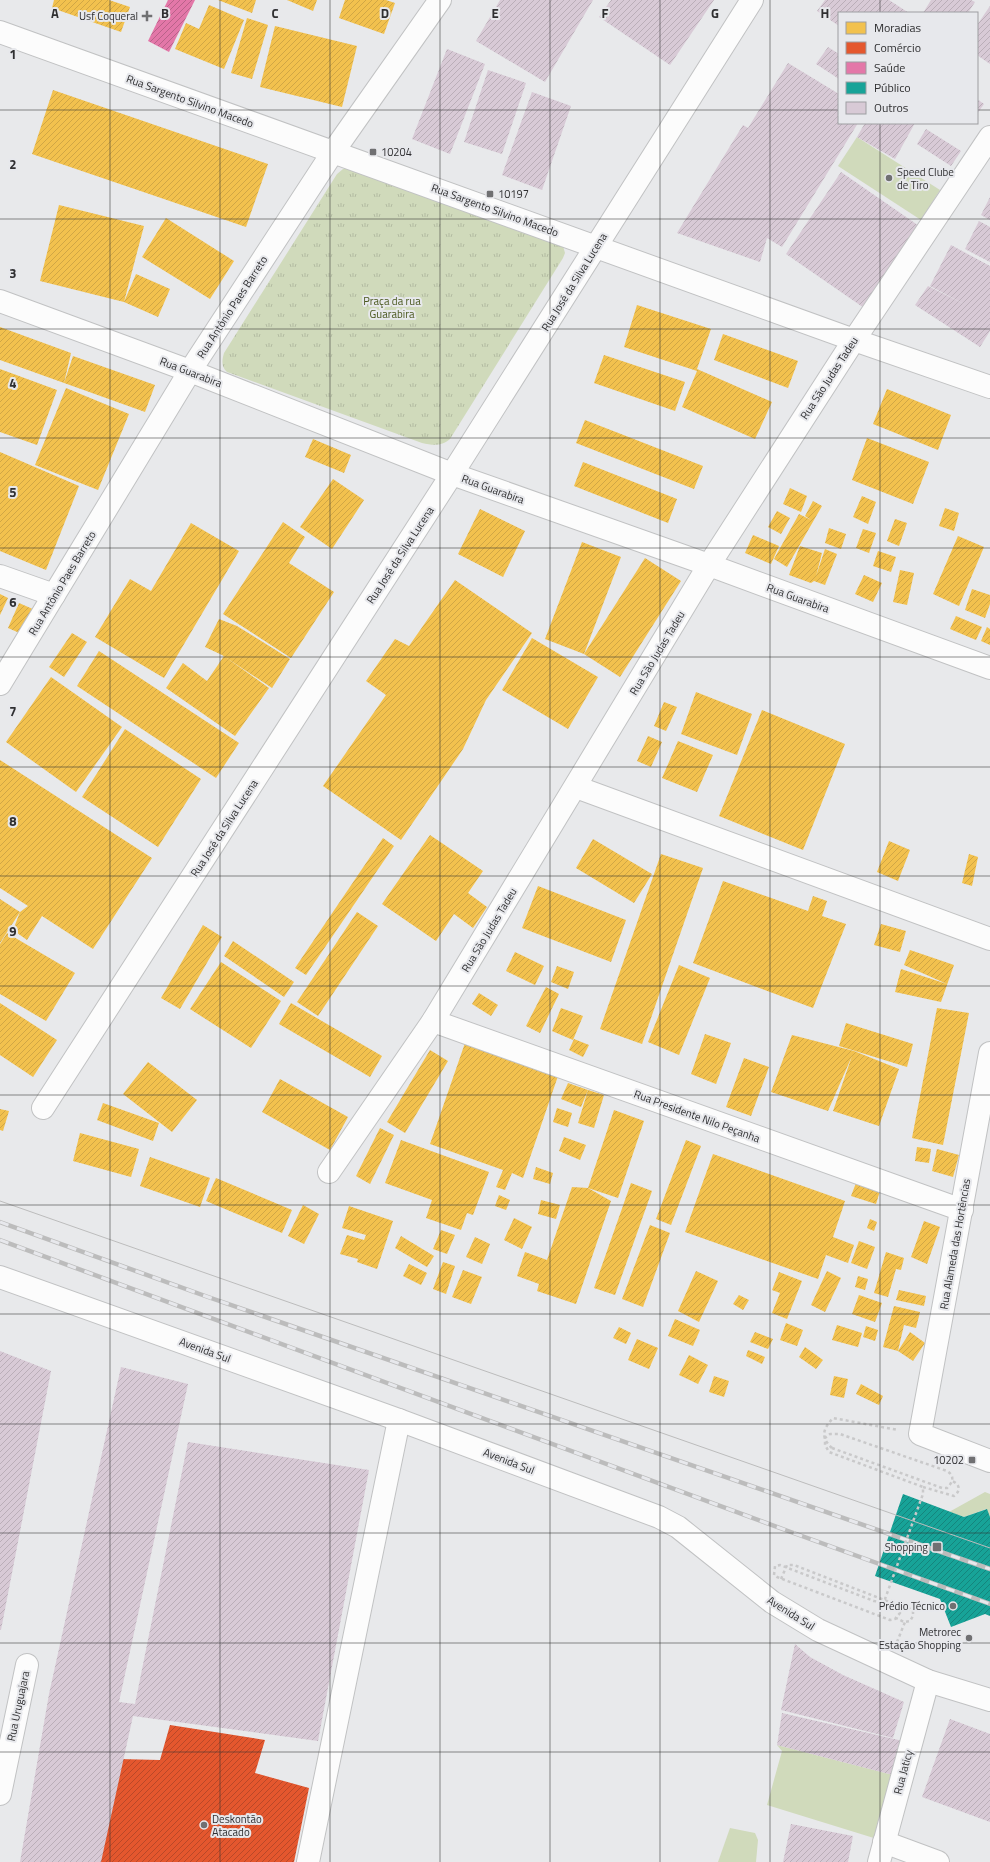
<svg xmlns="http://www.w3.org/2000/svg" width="990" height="1862" viewBox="0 0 990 1862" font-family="'Titillium Web',sans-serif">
	<defs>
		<pattern id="park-tufts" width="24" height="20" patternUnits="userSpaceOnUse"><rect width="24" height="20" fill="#d0dabb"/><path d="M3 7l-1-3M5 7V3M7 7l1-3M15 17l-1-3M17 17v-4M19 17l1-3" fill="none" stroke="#b3bba1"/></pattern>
		<pattern id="homes-hatch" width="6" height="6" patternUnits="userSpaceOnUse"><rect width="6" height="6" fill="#f2c14e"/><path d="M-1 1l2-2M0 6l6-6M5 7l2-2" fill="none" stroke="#d0a645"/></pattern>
		<pattern id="shops-hatch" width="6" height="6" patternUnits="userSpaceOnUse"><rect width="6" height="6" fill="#e4572e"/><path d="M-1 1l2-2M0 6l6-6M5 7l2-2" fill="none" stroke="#b94828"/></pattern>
		<pattern id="health-hatch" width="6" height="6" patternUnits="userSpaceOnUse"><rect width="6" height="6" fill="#e377a8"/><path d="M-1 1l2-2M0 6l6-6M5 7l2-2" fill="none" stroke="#b86289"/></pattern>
		<pattern id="public-hatch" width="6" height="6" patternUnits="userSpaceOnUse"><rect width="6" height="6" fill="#17a398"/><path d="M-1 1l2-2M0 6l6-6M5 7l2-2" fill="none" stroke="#15857d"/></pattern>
		<pattern id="building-hatch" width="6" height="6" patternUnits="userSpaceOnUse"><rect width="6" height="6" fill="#d8cad6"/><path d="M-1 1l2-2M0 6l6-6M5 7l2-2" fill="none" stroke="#baaeb8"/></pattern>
	</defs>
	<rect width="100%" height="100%" fill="#e8e9eb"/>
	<g fill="#d0dabb">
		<polygon points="857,137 940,190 921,220 838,166"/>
		<polygon points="985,1492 990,1494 990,1517 986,1509 964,1517 949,1512"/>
		<polygon points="777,1745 893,1775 877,1839 767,1805 782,1751"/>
		<polygon points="730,1828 755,1833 758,1840 756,1862 718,1862"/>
	</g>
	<path fill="url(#park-tufts)" d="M343,169H347L563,246L565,253L563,258L450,439C441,447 432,445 422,443L227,372C221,367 222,360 224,353L337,174Z"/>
	<g fill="url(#homes-hatch)">
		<polygon points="54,0 109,0 130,7 121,32 52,8"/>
		<polygon points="218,0 256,0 252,13"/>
		<polygon points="287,0 317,0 313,11"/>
		<polygon points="345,0 386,0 395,3 384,34 339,18"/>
		<polygon points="209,5 244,20 224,69 175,49 186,23 199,29"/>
		<polygon points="247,18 268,25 252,79 231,73"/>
		<polygon points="275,26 357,46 342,107 260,87"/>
		<polygon points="53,90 268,164 246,227 32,154"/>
		<polygon points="59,205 144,226 124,302 136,274 170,289 158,317 124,302 40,281"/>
		<polygon points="166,218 234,261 210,299 142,257"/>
		<polygon points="637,305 711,329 697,369 772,402 755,439 682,407 697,371 624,347"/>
		<polygon points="0,327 71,353 64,383 73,356 155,385 145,412 0,360"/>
		<polygon points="723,334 798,361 788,388 714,360"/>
		<polygon points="604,355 685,382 675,411 594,383"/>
		<polygon points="0,369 57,390 37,445 0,432"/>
		<polygon points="66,388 129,414 98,490 35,465"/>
		<polygon points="887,389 951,415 938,450 873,424"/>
		<polygon points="585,420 703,466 694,489 576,443"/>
		<polygon points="867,438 929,462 913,504 852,480"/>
		<polygon points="313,439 351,455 344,473 305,457"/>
		<polygon points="0,452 79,486 46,570 0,551"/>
		<polygon points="583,462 677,499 668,523 574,486"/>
		<polygon points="333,479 364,500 332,549 300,527"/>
		<polygon points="790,488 807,496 801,512 783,504"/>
		<polygon points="862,496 876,502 868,524 853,517"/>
		<polygon points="813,501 822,506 787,567 774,559 799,514 811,520 805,516"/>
		<polygon points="945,508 959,513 954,531 939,526"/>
		<polygon points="480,509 525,531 503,577 458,554"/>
		<polygon points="777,511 790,518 781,534 768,527"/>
		<polygon points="895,519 907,523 899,546 887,541"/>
		<polygon points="283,522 305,537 289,563 334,592 291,658 223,614"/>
		<polygon points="191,523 239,551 164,678 95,637 130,579 151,591"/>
		<polygon points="829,528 846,534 841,549 825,543"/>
		<polygon points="863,529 876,533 869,553 856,548"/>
		<polygon points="753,535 779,546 771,564 745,553"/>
		<polygon points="958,536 984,547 959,606 933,594"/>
		<polygon points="582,542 621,557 584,654 545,639"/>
		<polygon points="800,546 822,553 816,576 825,549 837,554 825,585 814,581 811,583 789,575"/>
		<polygon points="878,551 896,557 891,572 873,566"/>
		<polygon points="645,558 681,581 620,677 584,654"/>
		<polygon points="900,570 914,573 907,605 893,602"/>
		<polygon points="864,575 882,583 873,602 855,594"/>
		<polygon points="455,580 532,633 486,700 463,749 401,840 323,786 386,695 366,681 395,639 409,646"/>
		<polygon points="972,589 990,595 990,604 985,618 965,610"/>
		<polygon points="0,594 8,598 0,615"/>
		<polygon points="19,603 35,610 24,635 8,628"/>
		<polygon points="956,616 982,627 976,640 950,629"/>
		<polygon points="219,619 237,626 290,659 272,688 222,655 205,647"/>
		<polygon points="987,627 990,629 990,645 981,641"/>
		<polygon points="72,633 87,642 64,677 49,667"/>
		<polygon points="532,638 598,677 568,729 502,690"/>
		<polygon points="99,651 239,743 216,778 77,686"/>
		<polygon points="224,656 269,688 235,736 166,688 183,663 207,681"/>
		<polygon points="51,677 122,727 76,792 6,742"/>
		<polygon points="696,692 752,714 737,755 681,734"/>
		<polygon points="664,702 677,707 666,731 654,726"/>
		<polygon points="762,710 845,744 803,850 719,816"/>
		<polygon points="125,729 201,779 158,847 82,797"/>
		<polygon points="648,736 662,742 651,767 637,761"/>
		<polygon points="678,741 713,755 697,792 662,778"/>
		<polygon points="0,760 152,858 93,949 42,916 27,940 13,930 20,912 0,943 0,899 20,912 28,906 0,888"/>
		<polygon points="430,835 483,871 468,893 487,907 473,928 454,914 436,941 382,904"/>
		<polygon points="383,838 394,846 306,975 295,968"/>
		<polygon points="593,839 652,874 634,903 576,868"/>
		<polygon points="889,841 910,850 898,881 877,872"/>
		<polygon points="661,854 703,868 642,1044 600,1029"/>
		<polygon points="969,854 978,857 972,886 962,883"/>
		<polygon points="723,881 808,911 813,896 827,901 822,916 846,924 813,1008 693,963"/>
		<polygon points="538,886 626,920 611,962 522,928"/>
		<polygon points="357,912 378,926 318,1016 297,1002"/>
		<polygon points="881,924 906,931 900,952 874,945"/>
		<polygon points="203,925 222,937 180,1009 161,998"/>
		<polygon points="7,933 75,973 46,1021 0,994 0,944"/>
		<polygon points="233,941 294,982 284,997 224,956"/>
		<polygon points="910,950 954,965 941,1002 895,992 901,969 947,984 904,965"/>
		<polygon points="515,952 544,966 535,985 506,971"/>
		<polygon points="221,962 281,1001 251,1048 190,1009"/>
		<polygon points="679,965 710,978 679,1055 648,1042"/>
		<polygon points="557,966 574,972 568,989 551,982"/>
		<polygon points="546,987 559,994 540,1033 526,1026"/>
		<polygon points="479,993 498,1005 491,1016 472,1004"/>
		<polygon points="0,1003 57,1040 33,1077 0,1055"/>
		<polygon points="291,1003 382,1056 370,1077 279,1024"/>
		<polygon points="561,1008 583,1016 573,1040 552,1031"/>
		<polygon points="937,1008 969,1013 943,1145 912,1138"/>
		<polygon points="846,1023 913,1044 907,1067 839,1046"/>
		<polygon points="705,1034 731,1043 716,1084 691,1074"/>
		<polygon points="792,1035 854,1051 899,1069 879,1126 833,1111 852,1056 828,1111 771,1092"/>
		<polygon points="574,1039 589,1045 583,1057 569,1050"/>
		<polygon points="465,1043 558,1076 523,1178 512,1173 505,1190 496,1187 503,1170 430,1144"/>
		<polygon points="430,1050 448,1061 405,1133 387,1122"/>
		<polygon points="744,1058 769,1067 751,1116 726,1107"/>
		<polygon points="148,1062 197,1100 172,1132 123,1094"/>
		<polygon points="280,1079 348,1117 330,1150 262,1112"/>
		<polygon points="568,1083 588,1090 581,1107 561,1099"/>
		<polygon points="588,1090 604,1095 594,1128 578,1123"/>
		<polygon points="103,1103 159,1123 153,1141 97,1120"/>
		<polygon points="557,1108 572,1113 568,1127 553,1122"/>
		<polygon points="0,1109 9,1111 3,1131 0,1130"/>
		<polygon points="614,1110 644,1121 618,1198 588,1188"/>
		<polygon points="380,1128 394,1135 370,1184 356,1176"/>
		<polygon points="80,1133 139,1149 131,1177 73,1161"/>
		<polygon points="564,1137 586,1145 580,1160 559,1151"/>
		<polygon points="401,1140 489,1172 473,1215 467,1213 461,1230 426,1218 432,1200 385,1183"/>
		<polygon points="686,1140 701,1146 671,1225 656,1219"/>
		<polygon points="917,1147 931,1149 929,1163 915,1161"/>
		<polygon points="937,1149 959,1155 953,1177 932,1171"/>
		<polygon points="713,1154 845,1201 833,1237 854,1245 848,1263 826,1255 818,1279 685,1232"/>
		<polygon points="150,1157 210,1178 200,1207 140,1186"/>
		<polygon points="536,1167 553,1173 550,1184 533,1179"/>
		<polygon points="216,1178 292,1210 282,1233 206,1201"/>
		<polygon points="631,1183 652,1191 615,1295 594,1288"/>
		<polygon points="856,1183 880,1191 876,1204 851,1196"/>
		<polygon points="572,1187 588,1188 611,1201 576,1304 537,1291 539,1284 517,1276 525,1252 547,1260"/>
		<polygon points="499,1195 510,1200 506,1210 495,1206"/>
		<polygon points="541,1200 560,1205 556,1219 538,1214"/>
		<polygon points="303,1205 319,1214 304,1244 288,1236"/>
		<polygon points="349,1206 393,1221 377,1269 357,1262 358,1259 340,1254 347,1235 364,1240 366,1235 342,1228"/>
		<polygon points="514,1218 532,1227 522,1249 504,1240"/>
		<polygon points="870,1219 877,1222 874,1231 867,1228"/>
		<polygon points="924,1221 940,1227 927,1264 911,1257"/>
		<polygon points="650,1225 670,1233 643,1307 622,1299"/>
		<polygon points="441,1230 455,1235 447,1254 433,1249"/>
		<polygon points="401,1236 434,1256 427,1267 395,1248"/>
		<polygon points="475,1237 490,1244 482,1264 466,1257"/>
		<polygon points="859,1241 875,1247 867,1269 851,1263"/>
		<polygon points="886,1252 904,1258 901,1270 896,1269 888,1297 874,1293"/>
		<polygon points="443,1262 455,1266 446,1294 433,1289"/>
		<polygon points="409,1264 427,1273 421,1285 403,1276"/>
		<polygon points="463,1270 482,1277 471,1304 452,1297"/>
		<polygon points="696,1271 718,1281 699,1322 678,1311"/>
		<polygon points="827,1271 841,1278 825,1312 811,1305"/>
		<polygon points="779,1272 802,1281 787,1319 772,1313 780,1293 772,1290"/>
		<polygon points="858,1276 868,1279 865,1290 855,1287"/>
		<polygon points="899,1290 926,1296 924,1306 896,1300"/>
		<polygon points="739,1295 749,1300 743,1310 733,1304"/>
		<polygon points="859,1295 882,1303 875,1322 852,1314"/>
		<polygon points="894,1306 920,1312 916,1328 904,1325 898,1351 910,1332 925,1343 913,1361 898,1351 883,1347"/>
		<polygon points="675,1319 700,1330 693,1346 668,1336"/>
		<polygon points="786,1323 803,1330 797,1346 780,1340"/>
		<polygon points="837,1325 862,1333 858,1347 832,1340"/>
		<polygon points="866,1326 878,1330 875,1341 863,1337"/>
		<polygon points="619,1327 631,1333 626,1344 613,1338"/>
		<polygon points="755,1332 773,1339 768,1349 750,1342"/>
		<polygon points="637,1339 658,1348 649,1369 628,1360"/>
		<polygon points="805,1347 823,1360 816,1369 799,1357"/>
		<polygon points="748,1350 765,1357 762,1364 746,1356"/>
		<polygon points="689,1355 708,1365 698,1384 679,1375"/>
		<polygon points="714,1376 729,1381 724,1397 709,1392"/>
		<polygon points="834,1376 848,1379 844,1398 830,1395"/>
		<polygon points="861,1384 883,1396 879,1405 856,1394"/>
	</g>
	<polygon fill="url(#shops-hatch)" points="170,1725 265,1740 255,1773 309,1788 294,1862 99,1862 119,1759 160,1760"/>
	<polygon fill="url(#health-hatch)" points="168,0 195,0 169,52 148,41"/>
	<polygon fill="url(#public-hatch)" points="903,1494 964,1517 987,1509 990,1517 990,1616 985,1614 951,1627 940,1599 875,1576"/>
	<g fill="url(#building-hatch)">
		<polygon points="500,0 593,0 545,82 476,41"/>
		<polygon points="611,0 714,0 670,65 599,17"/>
		<polygon points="825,0 889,0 909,13 839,13 839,26 817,11"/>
		<polygon points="931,0 971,0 975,2 968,13 923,13"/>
		<polygon points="990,6 990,64 977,55 977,25"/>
		<polygon points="828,47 839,54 839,79 816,64"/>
		<polygon points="447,49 485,64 450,154 412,139"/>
		<polygon points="788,63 839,94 839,123 858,123 782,247 767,238 760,262 677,233 743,125 748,128"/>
		<polygon points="488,70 526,83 502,154 464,142"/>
		<polygon points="532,92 571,106 542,190 502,175"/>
		<polygon points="977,99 984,104 977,114"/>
		<polygon points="865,123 915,123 895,159 857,137"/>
		<polygon points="926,129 961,151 951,166 917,144"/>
		<polygon points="841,172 922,228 867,310 786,254"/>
		<polygon points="990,197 990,220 981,215"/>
		<polygon points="979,221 990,227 990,262 965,249"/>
		<polygon points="951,245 990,266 990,331 980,347 915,305 928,286 966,305 930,286"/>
		<polygon points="0,1351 51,1371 1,1630 0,1630"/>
		<polygon points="121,1367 188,1384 119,1702 135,1704 188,1442 369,1470 318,1741 133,1716 101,1862 20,1862 49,1694"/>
		<polygon points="795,1644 810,1657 843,1675 904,1702 893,1738 781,1710"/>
		<polygon points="782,1713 903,1741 893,1775 777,1745"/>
		<polygon points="950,1719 990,1734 990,1822 922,1797"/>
		<polygon points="791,1824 853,1836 848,1862 783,1862"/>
	</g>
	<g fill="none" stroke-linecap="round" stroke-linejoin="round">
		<g stroke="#c1c2c3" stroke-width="24">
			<g id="minor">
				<polyline points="0,32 854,340 990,387"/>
				<polyline points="0,301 190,371 452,474 709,565 990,668"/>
				<polyline points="0,576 54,595"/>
				<polyline points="0,684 190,371 333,152 440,0"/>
				<polyline points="576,787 990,939"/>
				<polyline points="433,1021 962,1210"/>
				<polyline points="990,1053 920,1434 990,1461"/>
				<polyline points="43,1108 452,474 752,0"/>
				<polyline points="329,1172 433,1021 709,565 854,340 990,137"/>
				<polyline points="0,1277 399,1420 659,1517 678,1527 772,1602 818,1630 928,1681 990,1700"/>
				<polyline points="0,1794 27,1665"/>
				<polyline points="884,1842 938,1862"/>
				<polyline points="308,1862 399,1420"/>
				<polyline points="879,1862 928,1681"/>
			</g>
		</g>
		<g stroke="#c9c9ca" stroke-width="2.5" stroke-dasharray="3 3" stroke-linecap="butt">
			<path d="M832,1448C820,1437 823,1429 833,1418L898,1430"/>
			<path d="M923,1487L954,1496C961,1491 960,1484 952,1481"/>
			<polyline points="781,1579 787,1565 794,1565 892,1603"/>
			<polyline points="891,1601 908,1607 913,1612 913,1616 910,1621 904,1622 896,1618"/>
			<polyline points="897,1642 905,1622"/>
		</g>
		<use href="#minor" stroke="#fcfcfc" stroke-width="22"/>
		<polyline stroke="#bcbcbc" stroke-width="1" points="0,1201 990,1548"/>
		<g stroke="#bcbcbc" stroke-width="4.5">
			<g id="rail">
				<polyline points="0,1222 208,1297 990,1569"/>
				<polyline points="0,1240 788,1531 990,1604"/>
			</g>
		</g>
		<use href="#rail" stroke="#e7e8ec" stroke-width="3" stroke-dasharray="9" stroke-linecap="butt"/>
		<path stroke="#c9c9ca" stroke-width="2.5" stroke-dasharray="3 3" stroke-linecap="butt" d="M832,1448L942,1488H947C953,1482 955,1476 947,1471L840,1434H830L825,1438V1445L829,1452L923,1487V1494L885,1599L880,1602L874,1601L780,1565L775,1566L774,1575L777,1577L890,1620L895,1619L900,1613L898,1606L892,1603"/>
	</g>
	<path fill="none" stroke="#2f2f31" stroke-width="1" stroke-opacity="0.55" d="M110,0V1862M220,0V1862M330,0V1862M440,0V1862M550,0V1862M660,0V1862M770,0V1862M880,0V13M0,110H839M977,110H990M880,123V1862M0,219H990M0,329H990M0,438H990M0,548H990M0,657H990M0,767H990M0,876H990M0,986H990M0,1095H990M0,1205H990M0,1314H990M0,1424H990M0,1533H990M0,1643H990M0,1752H990"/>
	<g fill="#707072" stroke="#e7e8ec" stroke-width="1.5">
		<path d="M145 10h4v4h4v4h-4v4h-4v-4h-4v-4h4z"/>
		<rect x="369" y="148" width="8" height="8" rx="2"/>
		<circle cx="889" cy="178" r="4"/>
		<rect x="486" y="190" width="8" height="8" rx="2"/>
		<rect x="968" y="1456" width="8" height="8" rx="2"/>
		<rect x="932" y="1542" width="10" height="10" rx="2"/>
		<circle cx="953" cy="1606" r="4"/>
		<circle cx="969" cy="1638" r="4"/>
		<circle cx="204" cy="1825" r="4"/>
	</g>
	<g text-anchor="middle" stroke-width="4" stroke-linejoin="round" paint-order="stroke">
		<g font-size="11" fill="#2f2f31" stroke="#e7e8ec" text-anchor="end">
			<text x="138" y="20">Usf Coqueral</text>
			<text x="381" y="156" text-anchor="start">10204</text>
			<text x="897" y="176" text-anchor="start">Speed Clube<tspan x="897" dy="13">de Tiro</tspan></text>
			<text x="498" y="198" text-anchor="start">10197</text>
			<text x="964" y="1464">10202</text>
			<text x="928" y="1551">Shopping</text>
			<text x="945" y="1610">Prédio Técnico</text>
			<text x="961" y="1636">Metrorec<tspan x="961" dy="13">Estação Shopping</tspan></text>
			<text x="212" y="1823" text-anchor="start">Deskontão<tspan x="212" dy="13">Atacado</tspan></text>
		</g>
		<g font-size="11" fill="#2f2f31" stroke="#e7e8ec">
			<text transform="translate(190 101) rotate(20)" y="4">Rua Sargento Silvino Macedo</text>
			<text transform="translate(495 210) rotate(20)" y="4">Rua Sargento Silvino Macedo</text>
			<text transform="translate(574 282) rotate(-58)" y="4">Rua José da Silva Lucena</text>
			<text transform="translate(232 307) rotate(-57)" y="4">Rua Antônio Paes Barreto</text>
			<text transform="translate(191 372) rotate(21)" y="4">Rua Guarabira</text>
			<text transform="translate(829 378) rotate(-57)" y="4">Rua São Judas Tadeu</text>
			<text transform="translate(493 489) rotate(20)" y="4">Rua Guarabira</text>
			<text transform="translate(400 555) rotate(-57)" y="4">Rua José da Silva Lucena</text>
			<text transform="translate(62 583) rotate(-59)" y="4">Rua Antônio Paes Barreto</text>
			<text transform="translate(798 598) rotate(20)" y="4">Rua Guarabira</text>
			<text transform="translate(657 653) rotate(-59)" y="4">Rua São Judas Tadeu</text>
			<text transform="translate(224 828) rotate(-57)" y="4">Rua José da Silva Lucena</text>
			<text transform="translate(489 930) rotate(-59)" y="4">Rua São Judas Tadeu</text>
			<text transform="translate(697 1116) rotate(20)" y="4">Rua Presidente Nilo Peçanha</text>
			<text transform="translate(955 1244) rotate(-80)" y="4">Rua Alameda das Hortências</text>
			<text transform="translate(205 1350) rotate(20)" y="4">Avenida Sul</text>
			<text transform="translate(509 1461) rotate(21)" y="4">Avenida Sul</text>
			<text transform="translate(791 1613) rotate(32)" y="4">Avenida Sul</text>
			<text transform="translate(18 1706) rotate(-78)" y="4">Rua Uruguajara</text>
			<text transform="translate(903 1772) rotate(-75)" y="4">Rua Jaticy</text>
		</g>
		<g font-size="11" fill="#49571e" stroke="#e7e8ec">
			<text x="392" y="305">Praça da rua<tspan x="392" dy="13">Guarabira</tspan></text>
		</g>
	</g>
	<g font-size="13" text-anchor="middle" font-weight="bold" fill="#2f2f31" stroke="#e7e8ec" stroke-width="4" stroke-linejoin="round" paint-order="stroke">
		<text x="55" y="18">A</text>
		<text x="165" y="18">B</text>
		<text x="275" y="18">C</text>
		<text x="385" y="18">D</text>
		<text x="495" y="18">E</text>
		<text x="605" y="18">F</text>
		<text x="715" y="18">G</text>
		<text x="825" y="18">H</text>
		<text x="13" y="59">1</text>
		<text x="13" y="169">2</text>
		<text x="13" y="278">3</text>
		<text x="13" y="388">4</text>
		<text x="13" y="497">5</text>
		<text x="13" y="607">6</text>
		<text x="13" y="716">7</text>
		<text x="13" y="826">8</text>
		<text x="13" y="936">9</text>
	</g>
	<rect x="838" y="12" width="140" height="112" fill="#e7e8ec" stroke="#9d9ea1"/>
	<rect x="846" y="22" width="20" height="12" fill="#f2c14e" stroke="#9d9ea1"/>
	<text x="874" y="32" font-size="12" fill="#2f2f31">Moradias</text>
	<rect x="846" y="42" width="20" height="12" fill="#e4572e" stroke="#9d9ea1"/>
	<text x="874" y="52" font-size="12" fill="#2f2f31">Comércio</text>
	<rect x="846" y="62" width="20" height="12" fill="#e377a8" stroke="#9d9ea1"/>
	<text x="874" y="72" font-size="12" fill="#2f2f31">Saúde</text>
	<rect x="846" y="82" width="20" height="12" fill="#17a398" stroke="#9d9ea1"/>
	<text x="874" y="92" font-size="12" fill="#2f2f31">Público</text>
	<rect x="846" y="102" width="20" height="12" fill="#d8cad6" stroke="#9d9ea1"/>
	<text x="874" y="112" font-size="12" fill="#2f2f31">Outros</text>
</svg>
